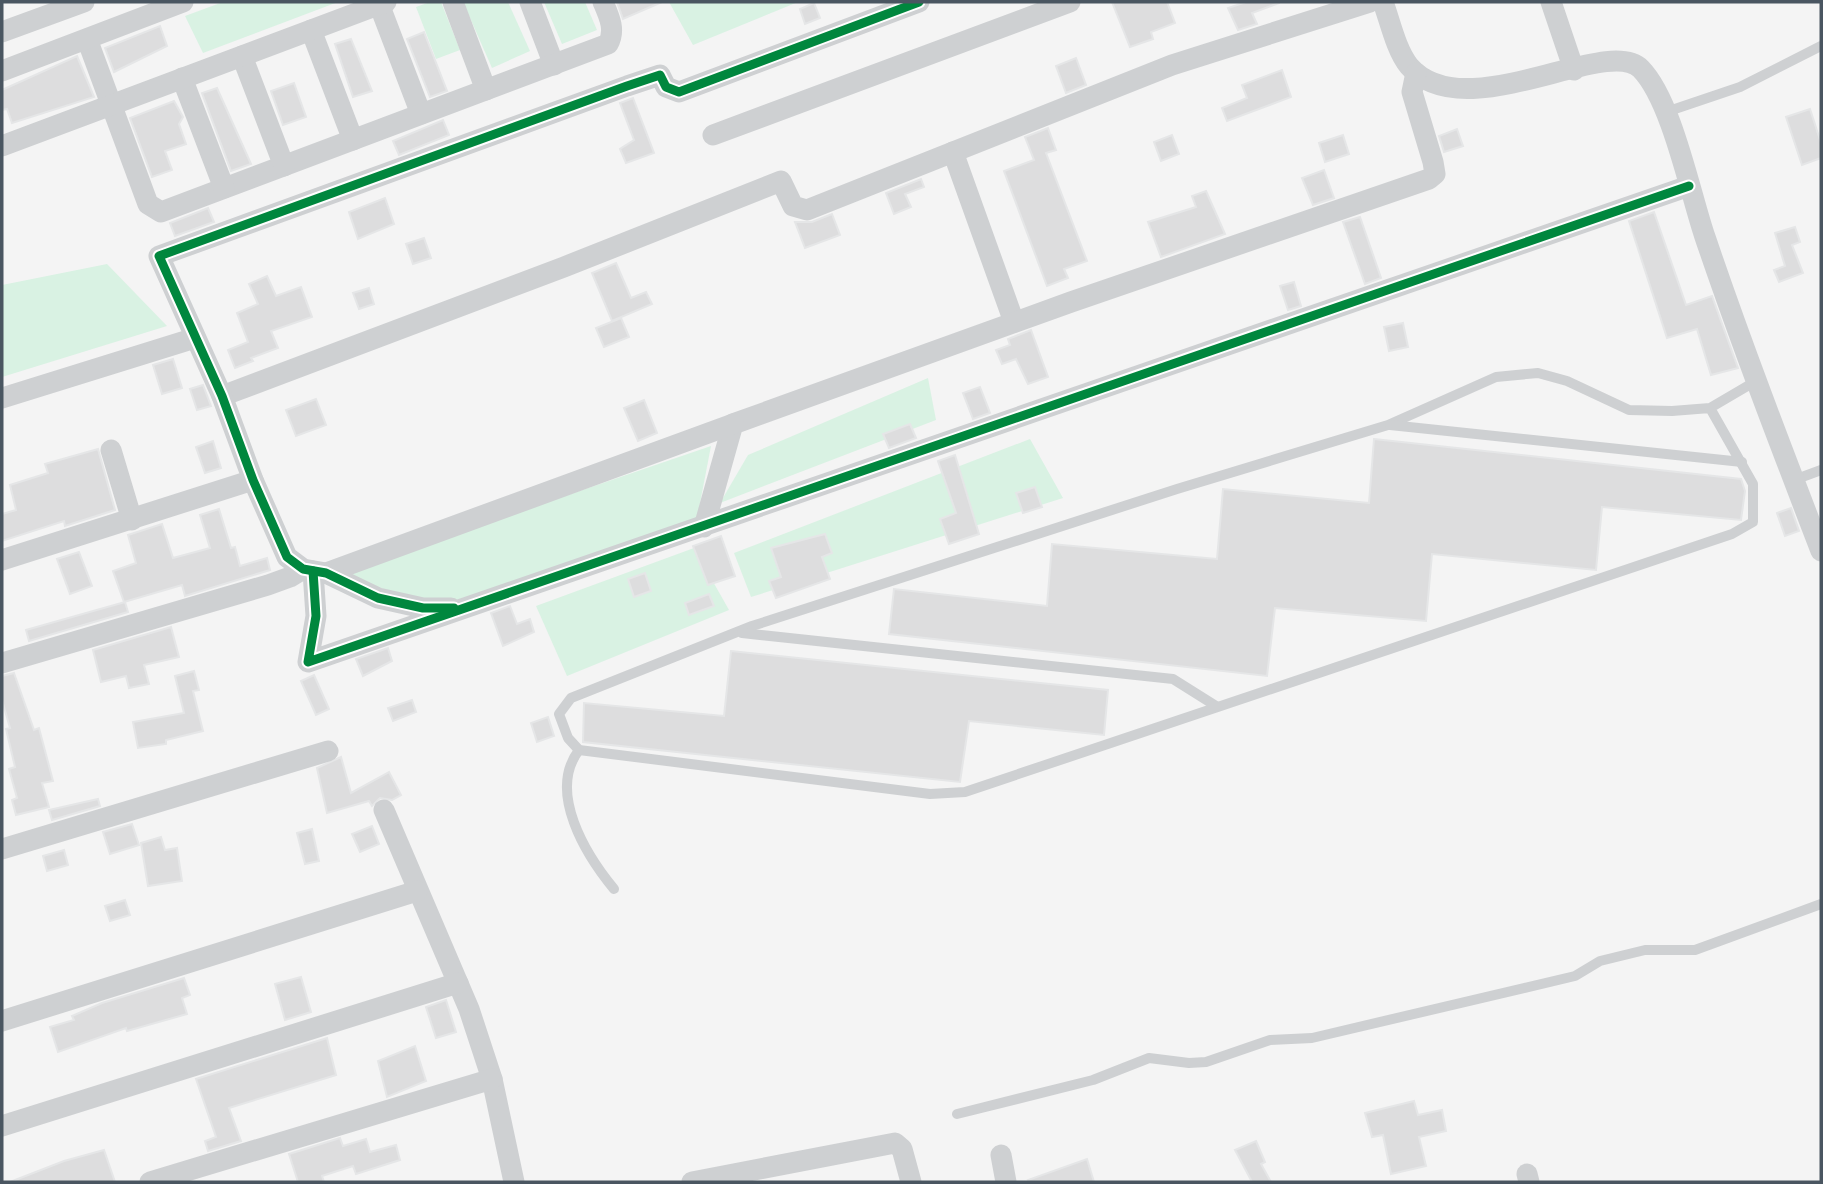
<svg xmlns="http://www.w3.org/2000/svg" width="1823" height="1184" viewBox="0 0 1823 1184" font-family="Poppins,sans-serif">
	<rect width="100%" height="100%" fill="#f4f4f4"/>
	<g fill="#d9f2e3">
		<polygon points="223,2 338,2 203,53 185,16"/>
		<polygon points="430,2 441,2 460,50 436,59 416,7"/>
		<polygon points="463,2 508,2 530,51 492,68"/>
		<polygon points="544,2 585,2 597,30 562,44"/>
		<polygon points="669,2 798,2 693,45"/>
		<polygon points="107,264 167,326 2,377 2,285"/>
		<polygon points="928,378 936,420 720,503 748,455"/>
		<polygon points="1030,439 1063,498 751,597 734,553"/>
		<polygon points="711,446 696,524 467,602 418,600 337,574"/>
		<polygon points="694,548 729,610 567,676 536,606"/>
	</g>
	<g fill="#ddddde" stroke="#e5e6e7" stroke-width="2">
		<polygon points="617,2 662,2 623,19"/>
		<polygon points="1112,2 1167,2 1175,23 1151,32 1153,39 1130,47"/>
		<polygon points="1246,2 1279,2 1279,3 1252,13 1257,24 1238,30 1228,8"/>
		<polygon points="814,3 820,18 805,24 800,9"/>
		<polygon points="160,26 167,46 114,72 105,48"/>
		<polygon points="424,32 447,91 430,97 407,39"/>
		<polygon points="351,39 372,91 353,97 335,44"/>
		<polygon points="77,56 94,97 12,123 7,109 2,110 2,90"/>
		<polygon points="1076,58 1086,85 1066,93 1056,66"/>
		<polygon points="1282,70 1291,97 1227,121 1222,108 1247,98 1242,85"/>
		<polygon points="294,83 306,117 283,125 271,91"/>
		<polygon points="217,88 251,164 231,171 202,93"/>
		<polygon points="633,98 654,153 626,163 620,149 634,140 620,103"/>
		<polygon points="174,101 183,117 179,124 186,144 165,151 172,170 152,177 130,118"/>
		<polygon points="1810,109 1821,143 1821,158 1802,165 1786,117"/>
		<polygon points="443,120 449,135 399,155 393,141"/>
		<polygon points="1048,128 1056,150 1046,153 1087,261 1064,269 1068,278 1047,286 1004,171 1034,160 1025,137"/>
		<polygon points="1457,129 1463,146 1444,152 1439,136"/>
		<polygon points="1172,135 1179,154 1161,161 1154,142"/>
		<polygon points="1343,135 1349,154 1325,162 1319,143"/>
		<polygon points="1324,170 1334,198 1313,205 1302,178"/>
		<polygon points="921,179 924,187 905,194 911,207 894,214 886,193"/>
		<polygon points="1206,191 1225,234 1161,257 1148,222 1196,207 1192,196"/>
		<polygon points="385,198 394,224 358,239 349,212"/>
		<polygon points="208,208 214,222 175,236 170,223"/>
		<polygon points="1654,212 1686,305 1712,296 1738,368 1711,375 1697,329 1667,338 1629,221"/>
		<polygon points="832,214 840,235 805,248 795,222 812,222"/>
		<polygon points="1360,217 1381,278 1365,284 1343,222"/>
		<polygon points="1795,227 1800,242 1792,245 1803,273 1779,282 1774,270 1785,266 1775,233"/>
		<polygon points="424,238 431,258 413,264 406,244"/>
		<polygon points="616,263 631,298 646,292 652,304 612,321 592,273"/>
		<polygon points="267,276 276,296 301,287 312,317 271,331 278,348 251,358 253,361 235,368 228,350 248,342 237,313 258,304 249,284"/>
		<polygon points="1294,282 1301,306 1288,310 1280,286"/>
		<polygon points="369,288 374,304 359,309 353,293"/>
		<polygon points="621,318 629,337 604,347 596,328"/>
		<polygon points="1403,323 1408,347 1389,351 1384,327"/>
		<polygon points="1031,330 1048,377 1028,384 1016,359 1002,364 996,350 1010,345 1008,339"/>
		<polygon points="173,359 182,388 162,394 153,365"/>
		<polygon points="203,385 211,406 197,410 190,389"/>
		<polygon points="980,387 990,413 973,419 963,393"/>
		<polygon points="316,399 326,425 296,436 286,410"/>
		<polygon points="644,400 657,433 638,441 624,408"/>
		<polygon points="910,424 916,438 889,448 883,434"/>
		<polygon points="1374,439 1741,479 1745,491 1741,520 1602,507 1596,570 1432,554 1426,621 1275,608 1267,676 889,634 894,589 1047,606 1052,544 1217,559 1223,489 1369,503"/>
		<polygon points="213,441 221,468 205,473 196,447"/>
		<polygon points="98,449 115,510 65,526 64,521 2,541 2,514 16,510 10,485 48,473 45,464"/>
		<polygon points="955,455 979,534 949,544 940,519 956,513 938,461"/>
		<polygon points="1035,487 1042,507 1023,513 1016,493"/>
		<polygon points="1791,508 1799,531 1785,536 1777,513"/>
		<polygon points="219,509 231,548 235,547 240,566 267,558 270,570 185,596 182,585 124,602 113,571 136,563 128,535 162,524 173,558 210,548 200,515"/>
		<polygon points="825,534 832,553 822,557 830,579 776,598 769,581 781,577 771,548"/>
		<polygon points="721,536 735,576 708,585 693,546"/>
		<polygon points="79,552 92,586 70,594 57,559"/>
		<polygon points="645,573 651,591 634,597 628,579"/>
		<polygon points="709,594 714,606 689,615 685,603"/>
		<polygon points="125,602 128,612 29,641 26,630"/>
		<polygon points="510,606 517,624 530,619 534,632 503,646 491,613"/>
		<polygon points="171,627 179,657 144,665 149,684 129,688 126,676 101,682 93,650"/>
		<polygon points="388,648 392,661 363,676 356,659"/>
		<polygon points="731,651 1108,690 1104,735 969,721 960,782 583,742 584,703 724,716"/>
		<polygon points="194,671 199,690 193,691 203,731 166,740 166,744 138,748 133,722 184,713 175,676"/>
		<polygon points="14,673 34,730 39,728 53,781 42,783 49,807 16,815 12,800 17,798 9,769 15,767 6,729 10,728 2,700 2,676"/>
		<polygon points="314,675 329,709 316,715 301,681"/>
		<polygon points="412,700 416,712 393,721 388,708"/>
		<polygon points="548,717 554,736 537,742 531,723"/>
		<polygon points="341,757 351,793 389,772 401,795 392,800 380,798 372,806 369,801 327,813 317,768"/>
		<polygon points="98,799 100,806 52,820 49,810"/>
		<polygon points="132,824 139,845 110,854 103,832"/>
		<polygon points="372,826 379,844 360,852 352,834"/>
		<polygon points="312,829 319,861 305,864 297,833"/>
		<polygon points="161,837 165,850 177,848 182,881 148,886 141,843"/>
		<polygon points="64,850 68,865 47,871 43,856"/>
		<polygon points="125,900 130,915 110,921 105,906"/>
		<polygon points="301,977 311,1012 285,1020 275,984"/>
		<polygon points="184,978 190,995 182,998 187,1014 127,1031 126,1028 58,1052 50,1027 74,1020 72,1016 102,1003"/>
		<polygon points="446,1000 456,1032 436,1038 426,1007"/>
		<polygon points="327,1038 336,1075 229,1108 241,1141 208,1151 205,1141 216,1137 196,1079"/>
		<polygon points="415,1046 426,1081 387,1097 378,1061"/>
		<polygon points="1414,1101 1418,1115 1442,1110 1446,1131 1419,1137 1426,1166 1391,1174 1383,1135 1372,1137 1365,1113"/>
		<polygon points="340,1138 343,1146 366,1139 370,1152 396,1145 400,1160 356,1174 353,1166 322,1176 324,1182 298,1182 289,1154"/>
		<polygon points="1256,1141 1265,1162 1261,1164 1271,1182 1252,1182 1235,1150"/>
		<polygon points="104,1150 115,1182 10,1182 64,1161"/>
		<polygon points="1087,1159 1094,1182 1029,1182 1028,1180"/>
	</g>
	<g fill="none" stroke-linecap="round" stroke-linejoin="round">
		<g stroke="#ced0d2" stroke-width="10">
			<polyline points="1666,112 1740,87 1821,46"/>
			<polyline points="1710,408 1753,484 1753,522 1732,534 965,792 930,794 579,750 568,738 559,714 571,698 752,626 1177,489 1388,425 1496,377 1538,373 1567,381 1629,410 1672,411 1710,408 1756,381"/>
			<polyline points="1390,425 1742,462"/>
			<polyline points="1794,480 1821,470"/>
			<polyline points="742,633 1173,679 1216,706"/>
			<path d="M579,750C547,792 586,855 614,889"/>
			<polyline points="957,1114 1093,1080 1149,1058 1189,1063 1206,1062 1270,1040 1312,1038 1575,976 1600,961 1645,950 1695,950 1821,904"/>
		</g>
		<g stroke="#ced0d2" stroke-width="21">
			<polyline points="453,2 486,90"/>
			<polyline points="530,2 554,65"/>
			<path d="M1383,2C1390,21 1396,50 1409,66C1464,130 1607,34 1641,69C1672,101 1690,193 1705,237C1741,343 1781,447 1821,551"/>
			<polyline points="1551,2 1574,70"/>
			<polyline points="379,4 421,114"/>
			<polyline points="311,30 353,140"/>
			<polyline points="2,32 84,2"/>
			<path d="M87,39L148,204L161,212L608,44C616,30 609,16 603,2"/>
			<polyline points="242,56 284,166"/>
			<polyline points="2,71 183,2"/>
			<polyline points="182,78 224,188"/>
			<polyline points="713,135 1070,2"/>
			<polyline points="2,146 386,2"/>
			<polyline points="953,152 1014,322"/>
			<polyline points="222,396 564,267 781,181 793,206 807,210 1172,65 1370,2"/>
			<polyline points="2,398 195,338"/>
			<polyline points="111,450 132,520"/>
			<polyline points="704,527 733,424 1071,302 1429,179 1435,174 1433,162 1412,92 1416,73"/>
			<polyline points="2,560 253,480"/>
			<polyline points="313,571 316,616 308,662 1689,186"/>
			<polyline points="326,573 733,424"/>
			<polyline points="451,608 423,608 378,598 326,573 303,569 287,557 253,480 222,396 159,256 627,86 660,75 666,87 679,92 919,2"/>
			<polyline points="2,663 268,585 290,577 303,569"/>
			<polyline points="384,810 469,1009 492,1079 514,1182"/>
			<polyline points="2,849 328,751"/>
			<polyline points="2,1021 417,891"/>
			<polyline points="2,1126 458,983"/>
			<polyline points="1001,1155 1006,1182"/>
			<polyline points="1527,1174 1529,1182"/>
			<polyline points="150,1182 492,1079"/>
			<polyline points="692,1182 895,1143 902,1149 911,1182"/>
		</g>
		<g stroke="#fff" stroke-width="13">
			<g id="cycleway">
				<polyline points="313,571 316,616 308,662 1689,186"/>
				<polyline points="454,608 423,608 378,598 326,573 303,569 287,557 253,480 222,396 159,256 627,86 660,75 666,87 679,92 919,2"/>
			</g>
		</g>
		<use href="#cycleway" stroke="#00873e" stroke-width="9"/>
	</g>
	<rect width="1823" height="1184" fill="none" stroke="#4a5661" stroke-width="7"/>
</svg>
